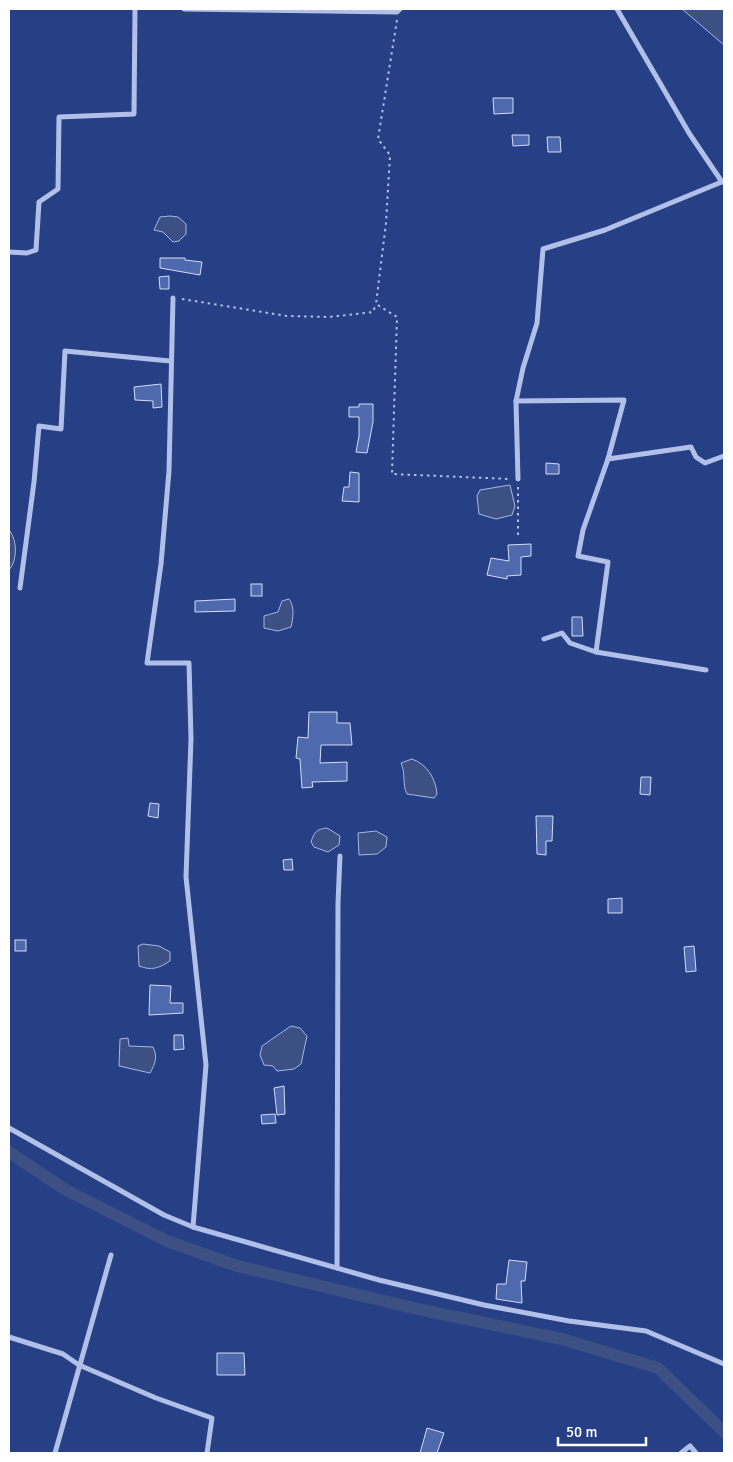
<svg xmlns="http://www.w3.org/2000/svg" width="733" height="1462" viewBox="0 0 733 1462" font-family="Signika,sans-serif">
	<rect width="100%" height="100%" fill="#263f85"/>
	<g fill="#3d5083" stroke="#a4b9e8">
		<polygon points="682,9 724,9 724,45"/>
		<polygon points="170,216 178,217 186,224 186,234 179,241 173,242 163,232 154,230 160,217"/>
		<polygon points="510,485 515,506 512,515 496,519 479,514 477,496 480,490"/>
		<path d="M9,530C18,541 17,561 9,570Z"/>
		<path d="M289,599C295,607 293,618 291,627L278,631L264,628V616L278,612L282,601Z"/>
		<path d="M412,759C427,764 436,779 437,794L434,798L407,794C402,785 406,774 401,763Z"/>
		<path d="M327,828L340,836L339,845L328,852L314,847L311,842C314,832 317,829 327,828Z"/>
		<polygon points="376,831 387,837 386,847 377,854 359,855 358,833"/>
		<path d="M143,944L159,946L170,952V961C159,968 152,971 139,966L138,946Z"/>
		<polygon points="291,1026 300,1028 307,1036 301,1064 294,1069 277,1071 273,1066 264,1065 260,1055 262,1046"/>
		<path d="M128,1038L129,1046L153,1047C158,1057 155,1064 150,1073L119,1066L120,1039Z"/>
	</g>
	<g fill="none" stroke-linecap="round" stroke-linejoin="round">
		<polyline stroke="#3d5083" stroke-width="12" points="9,1152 66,1190 167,1241 237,1266 422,1310 562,1339 658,1368 724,1432"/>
	</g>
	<g fill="#4e69ad" stroke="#d4ddf6">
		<polygon points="493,98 513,98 513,113 494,114"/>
		<polygon points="512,135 529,135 529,145 513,146"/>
		<polygon points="547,137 560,137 561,152 548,152"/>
		<polygon points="160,258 185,258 185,260 202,262 200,275 160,268"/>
		<polygon points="169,276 169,289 160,289 159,277"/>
		<polygon points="161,384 162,407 153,408 153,401 135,400 134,387"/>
		<polygon points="359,404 373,404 373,422 367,453 356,452 359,436 359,417 349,417 349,407 359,407"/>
		<polygon points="546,463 559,464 559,474 546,474"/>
		<polygon points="350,472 359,473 359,502 342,501 344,487 349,487"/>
		<polygon points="531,544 531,556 521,557 521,575 507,576 507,579 487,575 491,558 509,561 508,545"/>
		<rect x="251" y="584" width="11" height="12"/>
		<polygon points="235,599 235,611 195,612 195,601"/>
		<polygon points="572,617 582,617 583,636 572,636"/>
		<polygon points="309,712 337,712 337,723 350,723 352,745 321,745 320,763 347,762 347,781 312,782 313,787 302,788 300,759 296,758 298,737 308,738"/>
		<polygon points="641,777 651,777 650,795 640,794"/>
		<polygon points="150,803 159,804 158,818 148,816"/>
		<polygon points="536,816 553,816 552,841 546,841 546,855 537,854"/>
		<polygon points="292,859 293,870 284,870 283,860"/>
		<polygon points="622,898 622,913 608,913 608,899"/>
		<rect x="15" y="940" width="11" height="11"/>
		<polygon points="694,946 696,971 686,972 684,947"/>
		<polygon points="150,985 171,986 170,1003 183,1003 183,1013 149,1015"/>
		<polygon points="174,1035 183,1035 184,1049 174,1050"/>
		<polygon points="284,1086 285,1114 277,1115 274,1088"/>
		<polygon points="275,1114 276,1123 262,1124 261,1115"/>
		<polygon points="509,1260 527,1262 525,1281 521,1281 522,1303 496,1299 497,1284 506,1284"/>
		<polygon points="217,1353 244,1353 245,1375 217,1375"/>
		<polygon points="427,1428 444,1433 437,1453 420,1453"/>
	</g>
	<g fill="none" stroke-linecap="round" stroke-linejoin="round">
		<g stroke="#b0c0e8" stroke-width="2" stroke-dasharray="2.5 4" stroke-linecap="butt">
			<polyline points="397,20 378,139 390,155 386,223 376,304 397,317 392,474 510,479"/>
			<polyline points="182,299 287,316 329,317 373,312 376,304"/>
			<polyline points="518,487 518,536"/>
		</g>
		<g stroke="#b0c0e8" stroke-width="5">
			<polyline points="184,9 397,12 400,9"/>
			<polyline points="617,9 689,133 722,182"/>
			<polyline points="9,252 27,253 36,250 39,202 58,189 59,117 134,114 135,9"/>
			<polyline points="173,298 169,471 161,564 147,663 189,663 191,739 186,877 206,1065 193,1227"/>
			<polyline points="516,401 523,368 537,323 543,249 605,230 724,181"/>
			<polyline points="608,459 691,447 696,457 705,463 724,456"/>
			<polyline points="518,479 516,401 624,400 608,459 583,530 578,556 608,562 596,652"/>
			<polyline points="20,588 34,482 39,426 61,429 65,351 170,361"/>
			<polyline points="544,639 562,633 570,643 596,652 706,670"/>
			<polyline points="9,1128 164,1215 193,1227 379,1280 484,1305 569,1321 646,1331 724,1364"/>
			<polyline points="337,1268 338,903 340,856"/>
			<polyline points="9,1337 63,1354 79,1365 156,1398 212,1418 207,1453"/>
			<polyline points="55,1453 111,1255"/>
			<polyline points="681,1453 690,1446 696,1453"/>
		</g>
	</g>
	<rect width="733" height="1462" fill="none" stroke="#ffffff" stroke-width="20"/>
	<path d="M558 1437v8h88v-8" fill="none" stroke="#ffffff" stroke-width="2.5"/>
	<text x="566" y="1437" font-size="15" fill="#ffffff" stroke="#263f85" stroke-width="4" paint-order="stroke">50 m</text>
</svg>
